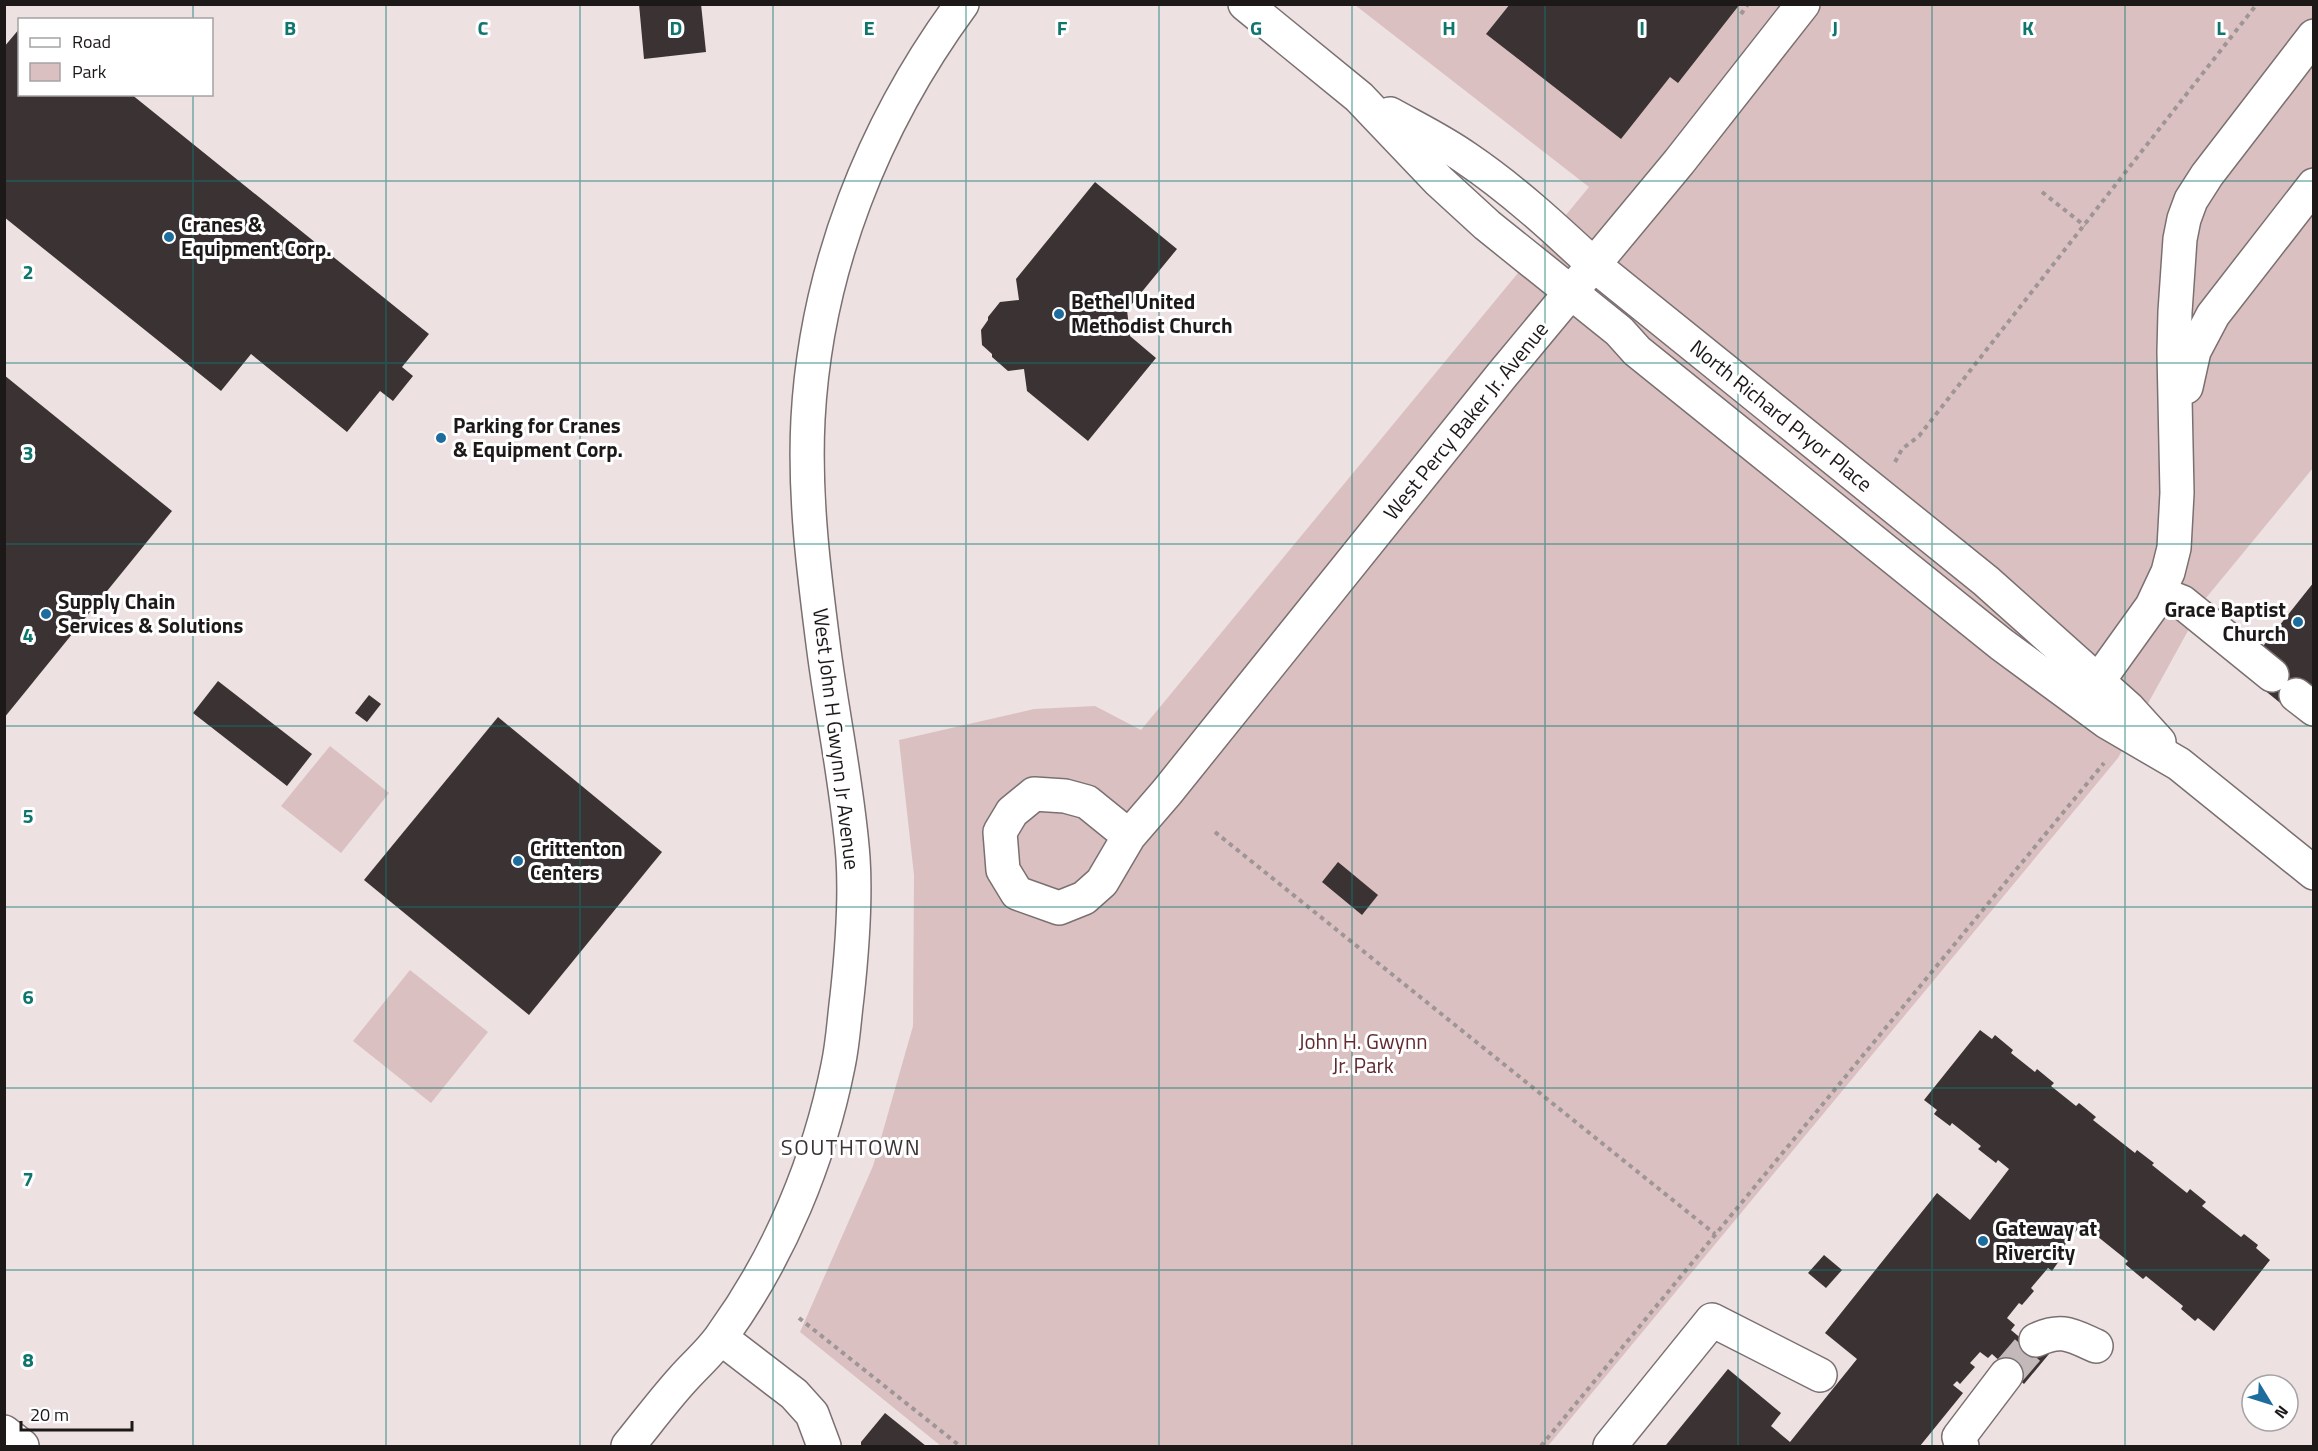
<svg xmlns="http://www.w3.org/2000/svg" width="2318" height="1451" viewBox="0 0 2318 1451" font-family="'Titillium Web',sans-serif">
	<rect width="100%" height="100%" fill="#ede1e2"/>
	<g fill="#dbc0c1">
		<polygon points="1355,5 2313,5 2313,468 2206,598 2118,758 1548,1446 941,1446 800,1332 873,1166 913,1026 914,875 899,740 1034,709 1095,706 1141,730 1589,187"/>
		<polygon points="330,746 389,793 341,853 281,806"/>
		<polygon points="410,970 488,1032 431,1103 353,1041"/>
	</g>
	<g fill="#3b3333">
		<polygon points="639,4 701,4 706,52 644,59"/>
		<polygon points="1510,4 1740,4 1678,83 1670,77 1621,139 1486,34"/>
		<polygon points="20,28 20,94 131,94 429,334 402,367 413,376 393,401 380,391 347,432 251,354 221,391 4,217 4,47"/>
		<polygon points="1095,182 1177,249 1127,310 1130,336 1156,358 1088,441 1027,391 1024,369 1008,371 992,357 992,354 982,345 981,330 988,320 988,317 1000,302 1019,300 1016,279"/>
		<polygon points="4,375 172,511 4,718"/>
		<polygon points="2314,582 2314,693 2302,684 2284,706 2263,689 2281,667 2260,650"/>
		<polygon points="218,681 312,754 287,786 193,713"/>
		<polygon points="369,695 381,704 367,722 355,713"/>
		<polygon points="498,717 662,852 529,1015 364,880"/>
		<polygon points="1338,862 1378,895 1362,915 1322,882"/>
		<polygon points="1980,1030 1992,1039 1995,1035 2013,1050 2011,1053 2035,1072 2037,1069 2054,1083 2051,1086 2076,1106 2079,1103 2096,1117 2093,1120 2135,1153 2137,1150 2154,1163 2152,1165 2187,1193 2190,1189 2206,1202 2202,1206 2241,1237 2244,1234 2258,1245 2256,1248 2270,1260 2214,1331 2198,1318 2195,1321 2181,1309 2183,1306 2146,1276 2143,1279 2125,1264 2128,1261 2082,1224 2060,1251 2064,1254 2052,1271 2048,1268 2031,1288 2034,1291 2022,1305 2019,1303 2007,1318 2015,1325 2011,1330 2023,1340 2003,1364 1992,1354 1988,1358 1980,1352 1970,1363 1975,1367 1960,1384 1957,1381 1953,1385 1963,1393 1920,1446 1668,1446 1666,1445 1728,1369 1781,1413 1771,1426 1790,1442 1857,1359 1825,1333 1937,1193 1970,1220 2009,1169 1998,1160 1996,1163 1978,1149 1981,1146 1952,1123 1950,1126 1934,1114 1937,1110 1924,1100"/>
		<polygon points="1824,1255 1842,1270 1826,1288 1808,1273"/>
		<polygon points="2027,1337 2049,1354 2024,1384 2004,1367"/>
		<polygon points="885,1413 926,1446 861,1446 861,1442"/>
	</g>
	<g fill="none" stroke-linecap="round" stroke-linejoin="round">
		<polyline stroke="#c3b9ba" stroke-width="33" stroke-dasharray="33 16" stroke-linecap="butt" points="2006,1375 2036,1340"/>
		<g stroke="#7b7071" stroke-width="36">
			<g id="minor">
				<polyline points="1245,4 1359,97 1439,181 1487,225 1619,331 1637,351 2001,644 2107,722 2179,764 2314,873"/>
				<path d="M1390,114C1415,128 1442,141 1466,158C1512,189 1553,227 1594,265L1986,581L2129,709L2159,742"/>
				<polyline points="2186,387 2194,351 2213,315 2314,185"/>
				<polyline points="2159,593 2182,602 2272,675"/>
				<polyline points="2296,695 2314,709"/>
				<polyline points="2086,698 2152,606 2168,572 2174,548 2177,493 2174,352 2175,312 2180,239 2184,219 2191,200 2207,175 2314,36"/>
				<polyline points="1129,836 1087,802 1065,796 1034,794 1012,812 1000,832 1003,870 1017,893 1059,908 1084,898 1102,882 1129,836 1167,792 1502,375 1679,162 1803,4"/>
				<polyline points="721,1338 794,1394 812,1414 824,1446"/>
				<path d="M2036,1340C2062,1328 2071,1335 2096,1346"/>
				<polyline points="4,1432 22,1446"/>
				<path d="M628,1446C646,1424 663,1401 682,1380C695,1365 712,1351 723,1334C780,1255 819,1161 838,1066C843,1043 844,1020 847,997C852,951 856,904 853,858C848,789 833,720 824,651C814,574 804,497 808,419C816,269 873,125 962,4"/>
				<polyline points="1610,1446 1712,1320 1820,1375"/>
				<polyline points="1962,1446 1959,1437 2006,1375"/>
			</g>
		</g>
		<g stroke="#9e9596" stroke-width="4" stroke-dasharray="4.5 4.5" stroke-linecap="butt">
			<polyline points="1741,14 1748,4"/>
			<polyline points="2042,192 2085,226"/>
			<polyline points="1895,462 1902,449 1919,436 2257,4"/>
			<polyline points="1215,832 1715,1234"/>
			<polyline points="799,1318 960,1446"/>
			<polyline points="1541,1446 2104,763"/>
		</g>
		<use href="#minor" stroke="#fff" stroke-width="33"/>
	</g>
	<path fill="none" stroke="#0f766e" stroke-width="1.5" stroke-opacity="0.55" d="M193,4V20M386,4V1446M580,4V1446M773,4V1446M966,4V1446M1159,4V1446M1352,4V1446M1545,4V1446M1738,4V1446M1932,4V1446M2125,4V1446M193,94V1446M4,181H2314M4,363H2314M4,544H2314M4,726H2314M4,907H2314M4,1088H2314M4,1270H2314"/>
	<g fill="#1d6c9e" stroke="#fff" stroke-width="2">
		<circle cx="169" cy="237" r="6"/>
		<circle cx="1059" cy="314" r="6"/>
		<circle cx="441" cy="438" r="6"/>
		<circle cx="46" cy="614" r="6"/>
		<circle cx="2298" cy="622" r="6"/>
		<circle cx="518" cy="861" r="6"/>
		<circle cx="1983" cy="1241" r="6"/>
	</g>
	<g text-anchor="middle" stroke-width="6" stroke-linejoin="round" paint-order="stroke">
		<g font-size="21" font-weight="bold" fill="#1d1919" stroke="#fff" text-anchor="start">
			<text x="181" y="232">Cranes &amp;<tspan x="181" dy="24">Equipment Corp.</tspan></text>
			<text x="1071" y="309">Bethel United<tspan x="1071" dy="24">Methodist Church</tspan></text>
			<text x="453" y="433">Parking for Cranes<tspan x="453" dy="24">&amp; Equipment Corp.</tspan></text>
			<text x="58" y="609">Supply Chain<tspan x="58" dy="24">Services &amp; Solutions</tspan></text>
			<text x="2286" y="617" text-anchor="end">Grace Baptist<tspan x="2286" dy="24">Church</tspan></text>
			<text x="530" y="856">Crittenton<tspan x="530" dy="24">Centers</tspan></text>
			<text x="1995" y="1236">Gateway at<tspan x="1995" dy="24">Rivercity</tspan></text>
		</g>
		<g font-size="21" fill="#1d1919" stroke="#fff">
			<text transform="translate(1781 416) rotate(39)" y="7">North Richard Pryor Place</text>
			<text transform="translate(1466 421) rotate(-51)" y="7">West Percy Baker Jr. Avenue</text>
			<text transform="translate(836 739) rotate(83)" y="7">West John H Gwynn Jr Avenue</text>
		</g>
		<g font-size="21" fill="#612a31" stroke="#fff">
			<text x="1363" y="1049">John H. Gwynn<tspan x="1363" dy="24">Jr. Park</tspan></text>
		</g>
		<g font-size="22" letter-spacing="1.5" fill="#3b3233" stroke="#fff">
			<text x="851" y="1155">SOUTHTOWN</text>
		</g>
	</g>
	<g font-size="20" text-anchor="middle" font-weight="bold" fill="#0f766e" stroke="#fff" stroke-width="6" stroke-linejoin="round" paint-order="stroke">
		<text x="290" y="35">B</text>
		<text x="483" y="35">C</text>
		<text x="676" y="35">D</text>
		<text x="869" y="35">E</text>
		<text x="1062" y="35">F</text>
		<text x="1256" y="35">G</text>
		<text x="1449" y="35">H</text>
		<text x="1642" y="35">I</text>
		<text x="1835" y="35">J</text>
		<text x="2028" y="35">K</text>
		<text x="2221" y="35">L</text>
		<text x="28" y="279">2</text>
		<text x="28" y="460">3</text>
		<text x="28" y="642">4</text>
		<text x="28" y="823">5</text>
		<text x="28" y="1004">6</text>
		<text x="28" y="1186">7</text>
		<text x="28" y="1367">8</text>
	</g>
	<rect width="2318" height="1451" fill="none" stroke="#1d1919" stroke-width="12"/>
	<rect x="18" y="18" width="195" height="78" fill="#ffffff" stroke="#a5a3a3" stroke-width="1.5"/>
	<rect x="30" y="38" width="30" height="9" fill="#ffffff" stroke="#a5a3a3" stroke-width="1.5"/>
	<text x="72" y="48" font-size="18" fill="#1d1919">Road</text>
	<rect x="30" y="63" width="30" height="18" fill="#dbc0c1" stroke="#a5a3a3" stroke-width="1.5"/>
	<text x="72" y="78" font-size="18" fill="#1d1919">Park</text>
	<g transform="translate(2270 1403) rotate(128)"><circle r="28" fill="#ffffff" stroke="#a5a3a3" stroke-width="1.5"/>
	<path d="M0-4.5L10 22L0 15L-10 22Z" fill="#1d6c9e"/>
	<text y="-9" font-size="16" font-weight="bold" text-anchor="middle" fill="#1d1919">N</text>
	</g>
	<path d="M21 1421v9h111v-9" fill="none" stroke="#1d1919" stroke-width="3"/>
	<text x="30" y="1421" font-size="18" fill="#1d1919" stroke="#ffffff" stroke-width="4.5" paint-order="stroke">20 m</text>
</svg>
